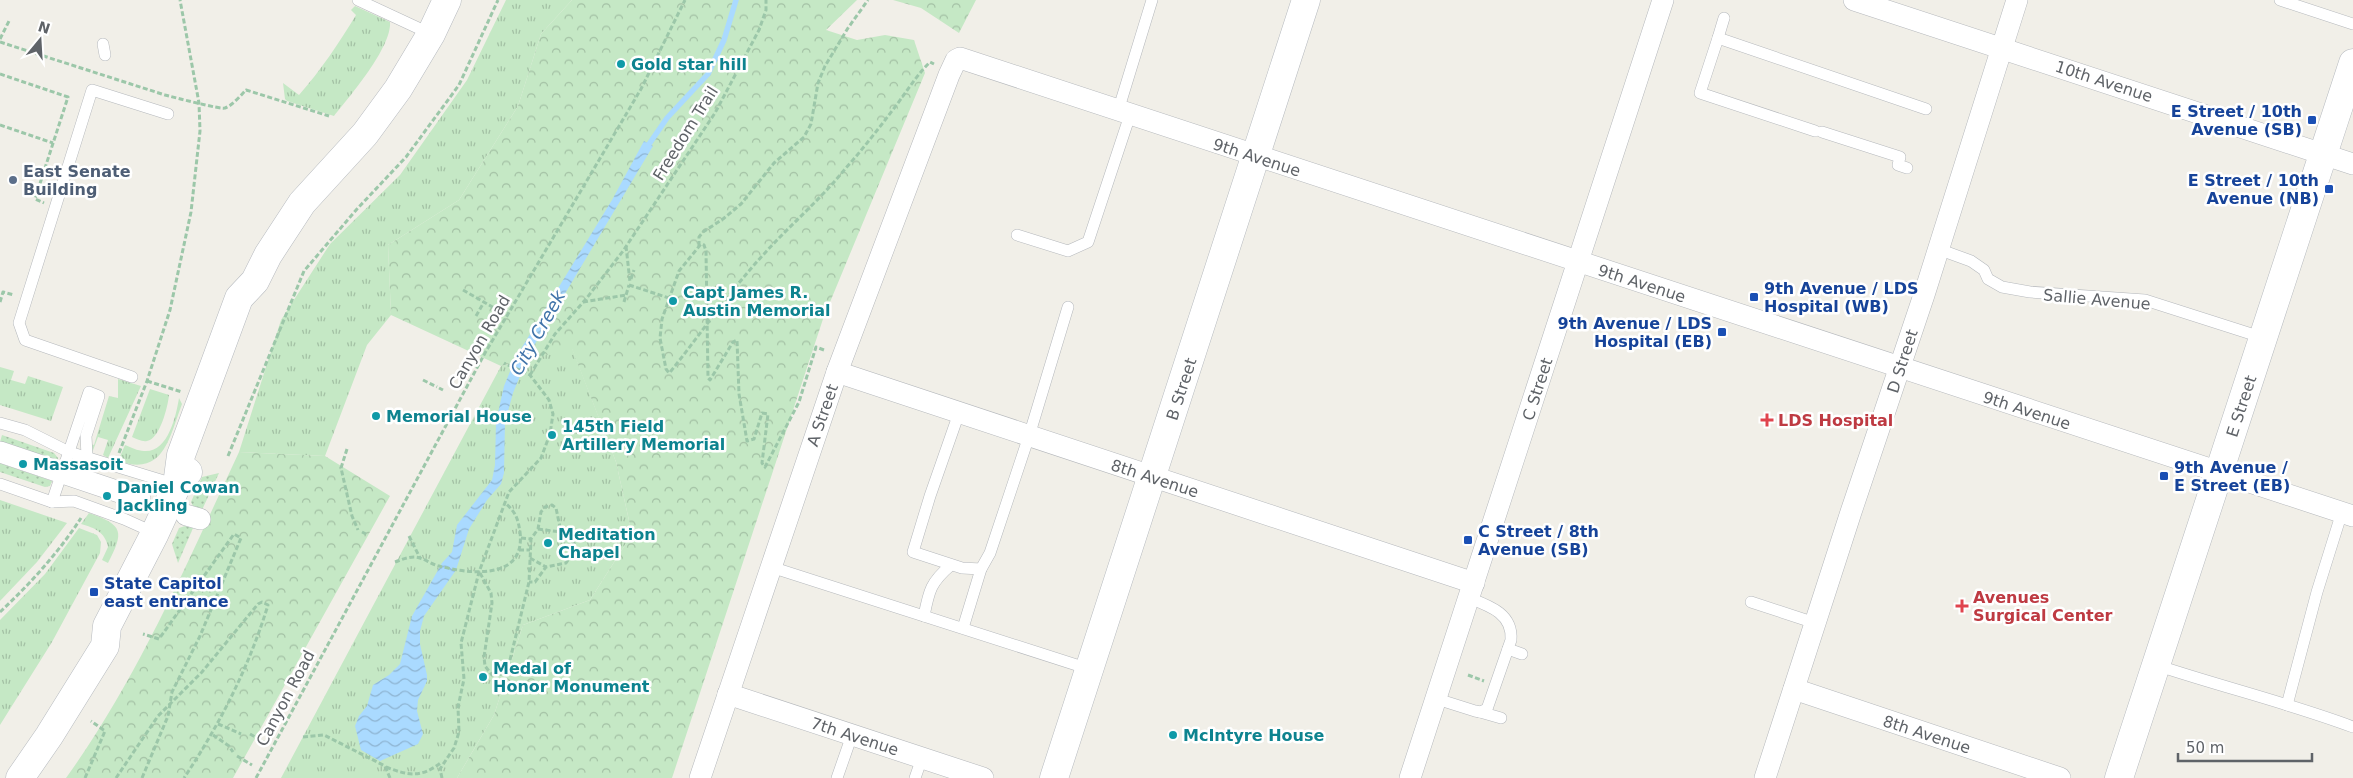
<svg xmlns="http://www.w3.org/2000/svg" width="2353" height="778" viewBox="0 0 2353 778" font-family="'DejaVu Sans',sans-serif">
	<defs>
		<pattern id="grass-tufts" width="24" height="20" patternUnits="userSpaceOnUse" patternTransform="scale(1.25)"><rect width="24" height="20" fill="#c5e8c5"/><path d="M3 7l-1-3M5 7V3M7 7l1-3M15 17l-1-3M17 17v-4M19 17l1-3" fill="none" stroke="#a3c0a4"/></pattern>
		<pattern id="forest-crowns" width="20" height="18" patternUnits="userSpaceOnUse" patternTransform="scale(1.25)"><rect width="20" height="18" fill="#c5e8c5"/><path d="M2 6a3 3 0 1 1 6 0M12 15a3 3 0 1 1 6 0" fill="none" stroke="#a3c0a4"/></pattern>
		<pattern id="garden-dots" width="8" height="8" patternUnits="userSpaceOnUse" patternTransform="scale(1.25)"><rect width="8" height="8" fill="#c5e8c5"/><path d="M2 2h.1M6 6h.1" fill="none" stroke="#a3c0a4" stroke-width="1.8" stroke-linecap="round"/></pattern>
		<pattern id="water-waves" width="16" height="10" patternUnits="userSpaceOnUse" patternTransform="scale(1.25)"><rect width="16" height="10" fill="#aadaff"/><path d="M0 5q4-4 8 0t8 0" fill="none" stroke="#8eb4d2"/></pattern>
	</defs>
	<rect width="100%" height="100%" fill="#f1efe8"/>
	<g fill="url(#grass-tufts)">
		<polygon points="506,0 572,0 541,34 518,106 459,200 388,245 391,315 367,345 325,456 239,452 281,320 330,244 400,175 467,80"/>
		<path d="M355,6L390,22C392,47 350,96 334,116L287,101L285,99L283,83L299,95C321,70 339,43 356,15L351,10Z"/>
		<polygon points="572,348 616,462 632,534 590,600 523,625 494,715 457,778 281,778 501,366"/>
		<polygon points="0,367 14,371 11,380 25,384 28,376 63,387 51,421 0,405"/>
		<polygon points="118,379 141,386 108,458 103,455 108,440 98,437 92,453 87,443 94,445 109,396 118,398"/>
		<path d="M150,389L169,395C168,406 160,439 147,441C142,442 137,439 132,437Z"/>
		<path d="M179,398L182,404C169,438 164,477 118,461L125,445C130,447 138,451 144,451C168,453 176,416 179,398Z"/>
		<polygon points="0,500 67,523 37,562 0,601"/>
		<path d="M89,513C124,525 124,532 108,563L102,560L108,547C105,532 95,528 81,524Z"/>
		<polygon points="79,528 97,535 101,542 100,553 52,642 0,725 0,620 45,574"/>
	</g>
	<g fill="url(#forest-crowns)">
		<polygon points="572,0 857,0 826,30 857,40 885,35 914,40 925,73 823,319 672,778 457,778 494,715 523,625 590,600 632,534 616,462 572,349 501,366 391,315 388,245 459,200 518,106 541,34"/>
		<polygon points="893,0 976,0 959,33 921,8"/>
		<path d="M239,452L325,456L390,496L233,778H66C138,678 187,563 239,452Z"/>
	</g>
	<g fill="url(#garden-dots)">
		<polygon points="2,435 54,453 58,458 58,462 0,442"/>
		<polygon points="0,463 52,481 50,486 45,487 0,472"/>
		<polygon points="219,473 202,510 194,508 191,502 202,477"/>
		<polygon points="185,526 193,528 178,563 172,544 179,528"/>
	</g>
	<polygon fill="url(#water-waves)" points="644,141 653,146 529,354 513,393 505,422 504,473 501,484 487,500 469,529 456,570 424,616 420,631 420,644 427,675 427,681 418,700 417,711 423,734 418,744 380,761 361,750 355,726 359,716 367,706 373,685 389,675 400,664 412,616 442,563 452,552 457,525 492,480 495,465 496,422 504,386 516,357 612,200"/>
	<g fill="none" stroke-linecap="round" stroke-linejoin="round">
		<polyline stroke="#aadaff" stroke-width="5.5" points="645,150 667,118 708,74 724,40 736,0"/>
		<g stroke="#b5b8bc" stroke-width="12">
			<g id="lane">
				<polyline points="358,0 431,34"/>
				<polyline points="2280,0 2353,24"/>
				<polyline points="1718,38 1724,18"/>
				<polyline points="103,44 105,55"/>
				<polyline points="1118,111 1152,0"/>
				<polyline points="1815,131 1700,93 1718,38 1926,109"/>
				<polyline points="1822,132 1900,157 1898,165 1907,168"/>
				<polyline points="1017,235 1068,251 1088,242 1130,115"/>
				<polyline points="1938,249 1971,261 1984,270 1988,279 2002,287 2030,292 2145,300 2264,338"/>
				<polyline points="132,377 25,340 19,323 92,90 168,114"/>
				<polyline points="959,413 930,496 913,552 962,568 981,569"/>
				<polyline points="0,423 25,430 69,452 177,485"/>
				<polyline points="0,484 52,502 74,501 124,519 155,533"/>
				<polyline points="52,502 89,392 99,396 86,436 87,456"/>
				<polyline points="771,567 1089,669"/>
				<polyline points="1751,602 1815,623"/>
				<path d="M924,616C929,590 931,582 951,565"/>
				<polyline points="963,628 981,569 990,553 1029,436 1068,307"/>
				<polyline points="1508,649 1522,654"/>
				<path d="M2156,665C2222,687 2289,703 2353,727"/>
				<path d="M1437,699L1475,711L1480,712L1487,709L1511,640C1513,614 1490,606 1469,598"/>
				<polyline points="2287,705 2317,592 2342,512"/>
				<polyline points="1480,712 1501,718"/>
				<polyline points="837,778 852,735"/>
				<polyline points="915,778 922,758"/>
			</g>
		</g>
		<g stroke="#b5b8bc" stroke-width="22">
			<g id="street">
				<polyline points="1854,0 2353,164"/>
				<polyline points="837,372 1474,583"/>
				<polyline points="0,452 140,499"/>
				<polyline points="186,515 200,519"/>
				<polyline points="1794,689 2060,778"/>
				<polyline points="728,694 983,778"/>
				<polyline points="700,778 837,372 949,75 956,60 960,58 2353,516"/>
				<polyline points="1410,778 1663,0"/>
				<polyline points="1765,778 1851,512 1924,295 2017,0"/>
			</g>
		</g>
		<g stroke="#b6babf" stroke-width="29">
			<g id="secondary">
				<polyline points="177,485 181,455 239,298 255,281 268,255 302,203 365,134 398,89 431,34 447,0"/>
				<polyline points="20,778 49,736 105,646 107,626 155,533 177,485 188,472"/>
				<polyline points="1054,778 1306,0"/>
				<polyline points="2119,778 2353,63"/>
			</g>
		</g>
		<g stroke="#9cc7a9" stroke-width="3" stroke-dasharray="5 2.5" stroke-linecap="butt">
			<polyline points="0,39 10,19"/>
			<path d="M0,42L165,95C173,97 222,110 225,108C233,105 240,96 246,90L329,116"/>
			<polyline points="0,74 68,97 35,199 44,203"/>
			<polyline points="0,125 53,143"/>
			<polyline points="626,246 630,282"/>
			<polyline points="699,246 699,237 703,232 723,219 741,204 774,163 804,137 811,124 818,83 825,66 848,28 868,0"/>
			<polyline points="631,279 634,270"/>
			<polyline points="629,285 669,298"/>
			<polyline points="463,290 496,309"/>
			<polyline points="0,302 3,292 14,295"/>
			<polyline points="583,302 626,295"/>
			<polyline points="624,302 629,285"/>
			<polyline points="476,316 484,302"/>
			<path d="M824,350L816,347L799,402L765,467L762,463L768,414L762,413L754,439L747,441L739,394L737,340L733,342L710,380L708,378L706,251L704,245L701,244L679,271L662,319L660,338L666,369L669,373L671,371C702,332 730,291 763,255C790,225 820,200 845,169C863,149 879,128 895,107C907,91 916,76 930,62L934,64"/>
			<polyline points="530,375 555,334 586,299 623,251 715,113 759,30 766,10 766,0"/>
			<polyline points="423,380 437,387"/>
			<polyline points="147,381 182,392"/>
			<polyline points="439,388 443,390"/>
			<polyline points="347,449 341,468 352,516 358,530"/>
			<polyline points="119,453 147,381 170,310 191,212 200,131 199,103 180,0"/>
			<polyline points="228,456 304,271 357,209 406,157 459,85 498,0"/>
			<polyline points="538,529 561,532"/>
			<polyline points="362,532 366,534"/>
			<polyline points="409,536 420,558"/>
			<polyline points="521,538 531,539"/>
			<polyline points="519,550 530,550"/>
			<polyline points="530,558 546,567"/>
			<path d="M395,562C401,560 407,557 414,557C423,557 430,564 439,566C469,574 526,581 520,532C518,519 516,512 505,503"/>
			<polyline points="480,573 491,593 492,603 484,657 485,666 492,675 503,674 508,668 529,582 531,539 538,529 541,512 545,507 552,505 556,508 561,532 574,543 575,550 566,563 546,567 535,582 529,582"/>
			<path d="M0,612C30,584 59,552 81,518"/>
			<polyline points="1468,675 1484,681"/>
			<polyline points="218,724 241,734"/>
			<polyline points="250,734 264,742"/>
			<polyline points="213,735 229,746 233,752"/>
			<polyline points="303,737 324,735 385,766 390,778"/>
			<polyline points="237,756 252,765"/>
			<path d="M386,767C409,776 421,778 442,762"/>
			<polyline points="85,778 105,731 91,721"/>
			<path d="M116,778L158,716L202,672L258,604L262,602L268,605C249,667 220,724 184,778"/>
			<polyline points="142,778 168,716 172,692 200,636 241,538 234,534 159,639 143,634"/>
			<polyline points="256,778 485,353 641,89 685,0"/>
			<polyline points="442,778 440,769 454,748 459,732 458,707 464,679 461,643 479,572 509,492 541,458 550,434 553,414 549,400 530,375 504,363"/>
		</g>
		<use href="#lane" stroke="#fff" stroke-width="11"/>
		<use href="#street" stroke="#fff" stroke-width="21"/>
		<use href="#secondary" stroke="#fff" stroke-width="28"/>
	</g>
	<g fill="#0f9aa8" stroke="#fff" stroke-width="2">
		<circle cx="621" cy="64" r="5"/>
		<circle cx="673" cy="301" r="5"/>
		<circle cx="376" cy="416" r="5"/>
		<circle cx="552" cy="435" r="5"/>
		<circle cx="23" cy="464" r="5"/>
		<circle cx="107" cy="496" r="5"/>
		<circle cx="548" cy="543" r="5"/>
		<circle cx="483" cy="677" r="5"/>
		<circle cx="1173" cy="735" r="5"/>
	</g>
	<g fill="#1a4fb4" stroke="#fff" stroke-width="2">
		<rect x="2307" y="115" width="10" height="10" rx="2.5"/>
		<rect x="2324" y="184" width="10" height="10" rx="2.5"/>
		<rect x="1749" y="292" width="10" height="10" rx="2.5"/>
		<rect x="1717" y="327" width="10" height="10" rx="2.5"/>
		<rect x="2159" y="471" width="10" height="10" rx="2.5"/>
		<rect x="1463" y="535" width="10" height="10" rx="2.5"/>
		<rect x="89" y="587" width="10" height="10" rx="2.5"/>
	</g>
	<circle fill="#5c6f8a" stroke="#fff" stroke-width="2" cx="13" cy="180" r="5"/>
	<g fill="#e0444e" stroke="#fff" stroke-width="2">
		<path d="M1764.5 412.5h5v5h5v5h-5v5h-5v-5h-5v-5h5z"/>
		<path d="M1959.5 598.5h5v5h5v5h-5v5h-5v-5h-5v-5h5z"/>
	</g>
	<g text-anchor="middle" stroke-width="5" stroke-linejoin="round" paint-order="stroke">
		<g font-size="16" font-weight="bold" fill="#0d838f" stroke="#fff" text-anchor="start">
			<text x="631" y="70">Gold star hill</text>
			<text x="683" y="298">Capt James R.<tspan x="683" dy="18">Austin Memorial</tspan></text>
			<text x="386" y="422">Memorial House</text>
			<text x="562" y="432">145th Field<tspan x="562" dy="18">Artillery Memorial</tspan></text>
			<text x="33" y="470">Massasoit</text>
			<text x="117" y="493">Daniel Cowan<tspan x="117" dy="18">Jackling</tspan></text>
			<text x="558" y="540">Meditation<tspan x="558" dy="18">Chapel</tspan></text>
			<text x="493" y="674">Medal of<tspan x="493" dy="18">Honor Monument</tspan></text>
			<text x="1183" y="741">McIntyre House</text>
		</g>
		<g font-size="16" fill="#5f6368" stroke="#fff">
			<text transform="translate(2104 81) rotate(18)" y="6">10th Avenue</text>
			<text transform="translate(685 133) rotate(-58)" y="6">Freedom Trail</text>
			<text transform="translate(1257 157) rotate(18)" y="6">9th Avenue</text>
			<text transform="translate(1642 283) rotate(18)" y="6">9th Avenue</text>
			<text transform="translate(2097 299) rotate(5)" y="6">Sallie Avenue</text>
			<text transform="translate(479 342) rotate(-60)" y="6">Canyon Road</text>
			<text transform="translate(1902 361) rotate(-72)" y="6">D Street</text>
			<text transform="translate(1181 389) rotate(-72)" y="6">B Street</text>
			<text transform="translate(1537 389) rotate(-72)" y="6">C Street</text>
			<text transform="translate(2241 406) rotate(-72)" y="6">E Street</text>
			<text transform="translate(2027 410) rotate(18)" y="6">9th Avenue</text>
			<text transform="translate(822 415) rotate(-71)" y="6">A Street</text>
			<text transform="translate(1155 478) rotate(18)" y="6">8th Avenue</text>
			<text transform="translate(285 698) rotate(-62)" y="6">Canyon Road</text>
			<text transform="translate(1927 734) rotate(18)" y="6">8th Avenue</text>
			<text transform="translate(855 736) rotate(18)" y="6">7th Avenue</text>
		</g>
		<g font-size="16" font-weight="bold" fill="#164399" stroke="#fff" text-anchor="start">
			<text x="2302" y="117" text-anchor="end">E Street / 10th<tspan x="2302" dy="18">Avenue (SB)</tspan></text>
			<text x="2319" y="186" text-anchor="end">E Street / 10th<tspan x="2319" dy="18">Avenue (NB)</tspan></text>
			<text x="1764" y="294">9th Avenue / LDS<tspan x="1764" dy="18">Hospital (WB)</tspan></text>
			<text x="1712" y="329" text-anchor="end">9th Avenue / LDS<tspan x="1712" dy="18">Hospital (EB)</tspan></text>
			<text x="2174" y="473">9th Avenue /<tspan x="2174" dy="18">E Street (EB)</tspan></text>
			<text x="1478" y="537">C Street / 8th<tspan x="1478" dy="18">Avenue (SB)</tspan></text>
			<text x="104" y="589">State Capitol<tspan x="104" dy="18">east entrance</tspan></text>
		</g>
		<g font-size="16" font-weight="bold" fill="#4e5e75" stroke="#fff" text-anchor="start">
			<text x="23" y="177">East Senate<tspan x="23" dy="18">Building</tspan></text>
		</g>
		<g font-size="16" font-weight="bold" fill="#be3a42" stroke="#fff" text-anchor="start">
			<text x="1778" y="426">LDS Hospital</text>
			<text x="1973" y="603">Avenues<tspan x="1973" dy="18">Surgical Center</tspan></text>
		</g>
		<g font-size="18" font-style="italic" fill="#4174aa" stroke="#fff">
			<text transform="translate(538 333) rotate(-61)" y="6">City Creek</text>
		</g>
	</g>
	<g transform="translate(40 40) rotate(18)" stroke="#ffffff" stroke-width="4" paint-order="stroke">
	<path d="M0-4L9 19L0 12L-9 19Z" fill="#5f6368"/>
	<text y="-8" font-size="14" font-weight="bold" text-anchor="middle" fill="#5f6368">N</text>
	</g>
	<path d="M2178 753v8h134v-8" fill="none" stroke="#5f6368" stroke-width="2.5"/>
	<text x="2186" y="753" font-size="15" fill="#5f6368" stroke="#ffffff" stroke-width="4" paint-order="stroke">50 m</text>
</svg>
